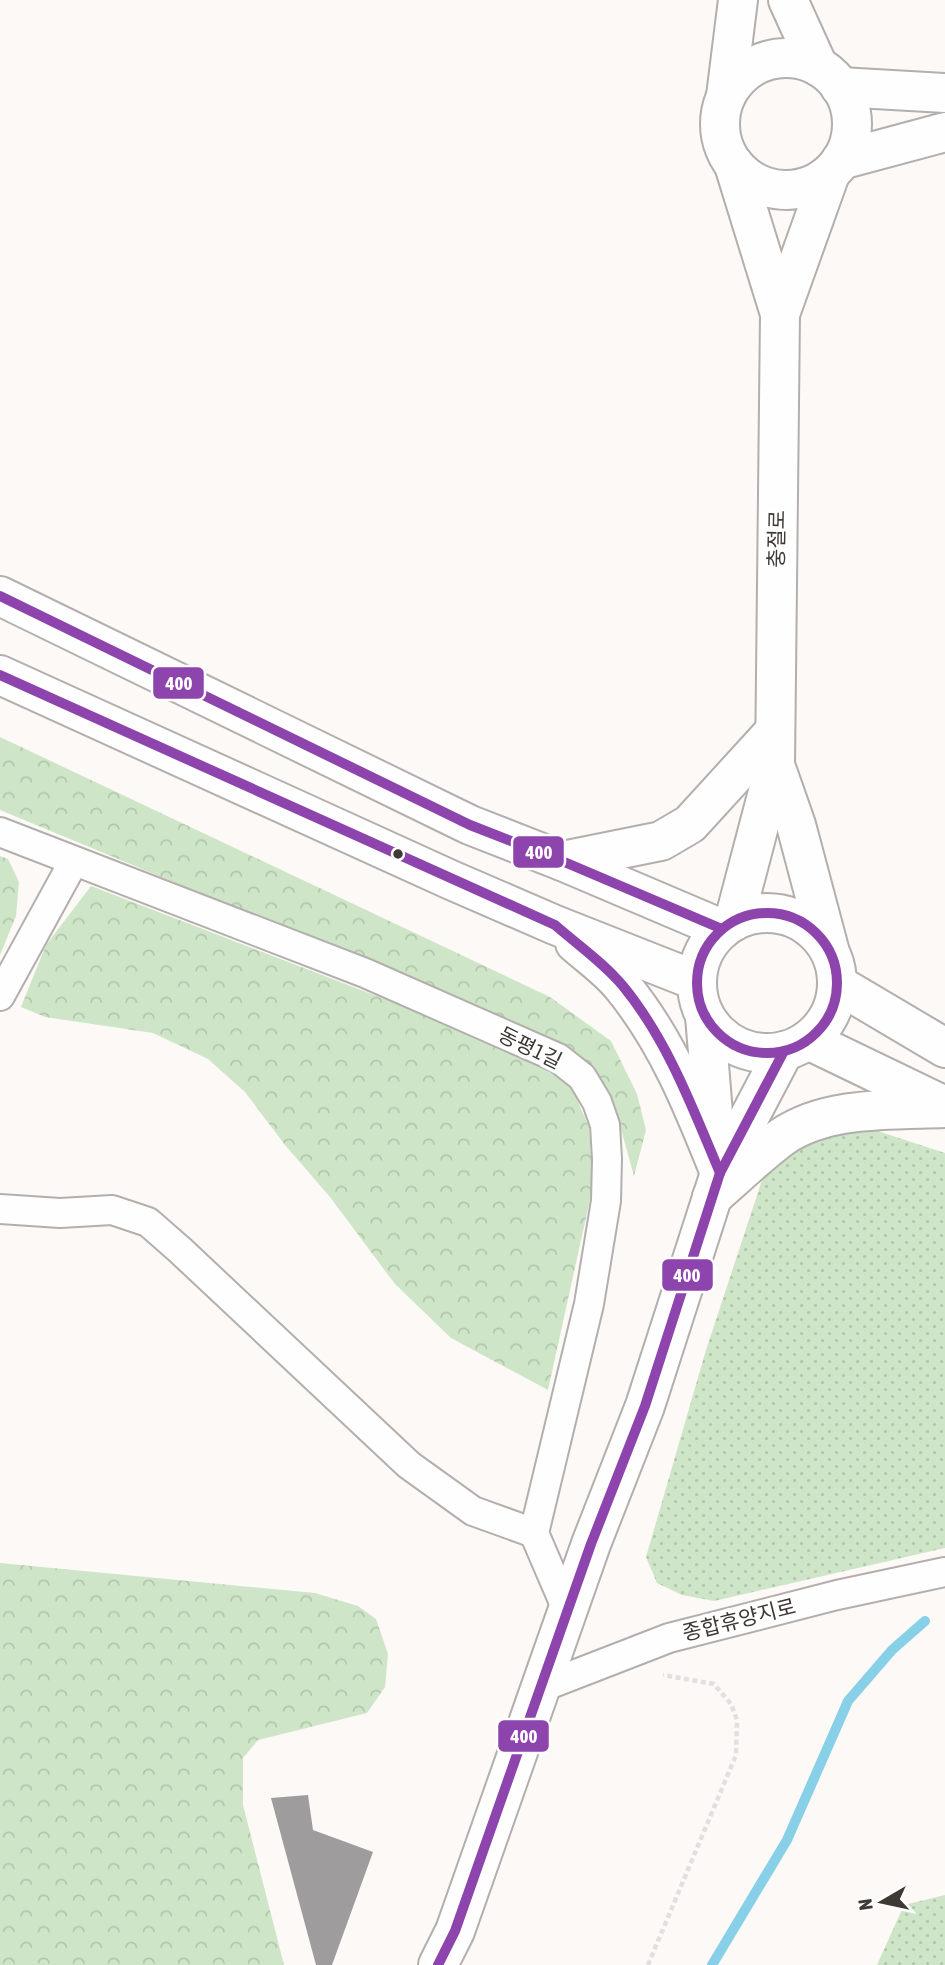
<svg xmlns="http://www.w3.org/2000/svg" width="945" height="1965" viewBox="0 0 945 1965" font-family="'Asap Condensed','Noto Sans KR',sans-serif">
	<defs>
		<pattern id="grass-dots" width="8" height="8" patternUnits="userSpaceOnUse" patternTransform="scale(1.75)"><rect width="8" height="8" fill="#cee6c7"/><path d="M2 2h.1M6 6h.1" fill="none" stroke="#b2c6ac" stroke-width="1.8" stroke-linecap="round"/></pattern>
		<pattern id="forest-crowns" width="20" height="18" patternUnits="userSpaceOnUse" patternTransform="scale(1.75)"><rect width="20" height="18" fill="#cee6c7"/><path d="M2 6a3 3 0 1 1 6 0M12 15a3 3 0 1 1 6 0" fill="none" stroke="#b2c6ac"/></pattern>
	</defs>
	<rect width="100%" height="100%" fill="#fcf9f6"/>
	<g fill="url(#grass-dots)">
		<polygon points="859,1125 945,1153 945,1548 714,1601 682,1595 657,1583 646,1557 706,1350 766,1168 794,1138"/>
		<polygon points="945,1895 945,1965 877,1965 904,1905"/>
	</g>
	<g fill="url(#forest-crowns)">
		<polygon points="0,737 550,997 611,1041 637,1094 646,1130 634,1176 615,1108 594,1072 487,1012 0,810"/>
		<polygon points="0,856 8,859 19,882 16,916 0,955"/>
		<polygon points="91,886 540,1059 572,1088 589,1127 593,1186 548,1390 451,1338 395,1284 330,1197 285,1145 245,1092 208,1059 153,1033 45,1017 21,1007 46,945"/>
		<polygon points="0,1563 315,1593 358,1606 376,1619 388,1654 385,1687 367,1713 258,1740 243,1758 243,1805 284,1965 0,1965"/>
	</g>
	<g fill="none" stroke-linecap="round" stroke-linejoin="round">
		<polyline stroke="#88d0e7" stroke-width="10" points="712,1965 787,1840 848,1701 892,1650 925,1621"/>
	</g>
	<polygon fill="#9e9c9d" points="308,1795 313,1830 373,1852 332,1965 316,1965 271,1798"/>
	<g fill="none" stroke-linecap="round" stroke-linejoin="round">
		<g stroke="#b2afac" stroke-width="32">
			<g id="street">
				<polyline points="0,832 365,973 558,1058 582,1077 597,1102 605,1125 607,1159 606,1201 589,1304 534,1533 568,1612"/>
				<polyline points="0,996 74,861"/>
				<polyline points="0,1209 60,1213 112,1210 148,1222 180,1250 409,1465 473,1511 534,1533"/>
				<polyline points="540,1688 669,1638 837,1595 945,1572"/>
			</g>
		</g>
		<g stroke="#b2afac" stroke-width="42">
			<g id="secondary">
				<polyline points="788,0 818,66"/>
				<circle cx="786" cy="124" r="66"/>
				<polyline points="840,87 945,93"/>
				<polyline points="726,96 738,0"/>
				<polyline points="841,160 945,132"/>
				<polyline points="734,165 780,314 775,765 734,921"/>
				<polyline points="780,314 830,174"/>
				<polyline points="0,596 470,825 562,861 722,929"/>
				<polyline points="0,675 451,880 555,925 697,981"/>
				<polyline points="775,765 796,825 829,949"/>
				<polyline points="562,861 661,841 690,824 774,732"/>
				<circle cx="767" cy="983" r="70"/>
				<path d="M575,943C591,957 610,970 623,987C668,1042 694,1108 720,1173"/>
				<polyline points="705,1016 714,1126"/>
				<polyline points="438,1965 455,1931 591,1544 645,1406 720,1173 784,1051"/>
			</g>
		</g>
		<g stroke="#b2afac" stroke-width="42">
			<g id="highway">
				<polyline points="837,984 945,1048"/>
				<polyline points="808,1040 945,1106"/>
				<path d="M712,1197C735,1177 758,1155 782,1137C827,1106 892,1110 945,1108"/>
			</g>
		</g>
		<polyline stroke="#e1e0de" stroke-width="4.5" stroke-dasharray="5 3.5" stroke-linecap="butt" points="648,1965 736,1755 737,1720 731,1704 714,1684 663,1675"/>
		<use href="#street" stroke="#fffefe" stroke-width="28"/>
		<use href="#secondary" stroke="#fffefe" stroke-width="38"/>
		<use href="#highway" stroke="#fffefe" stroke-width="38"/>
		<g stroke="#fff" stroke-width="16">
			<g id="bus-1">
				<polyline points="0,596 470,825 562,861 722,929"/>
				<path d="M0,675L555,925C578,945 604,963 623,986C668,1041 693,1109 720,1173"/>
				<circle cx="767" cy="983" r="70"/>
				<polyline points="438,1965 455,1931 591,1544 645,1406 720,1173 784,1051"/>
			</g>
		</g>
		<use href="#bus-1" stroke="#8e44ad" stroke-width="10"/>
	</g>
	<circle fill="#3f3936" stroke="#fff" stroke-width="2.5" cx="398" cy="854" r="6"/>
	<g text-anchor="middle" stroke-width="7" stroke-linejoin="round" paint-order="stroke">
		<g font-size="21" fill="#3f3936" stroke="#fff">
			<text transform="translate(777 539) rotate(-89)" y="7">충절로</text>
			<text transform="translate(530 1048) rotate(26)" y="7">동평1길</text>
			<text transform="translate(739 1620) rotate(-14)" y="7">종합휴양지로</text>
		</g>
	</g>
	<g stroke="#fff" stroke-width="2.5">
		<rect x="152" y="666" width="53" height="34" rx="7" fill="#8e44ad"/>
		<rect x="512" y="835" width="53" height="34" rx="7" fill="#8e44ad"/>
		<rect x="661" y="1258" width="53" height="34" rx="7" fill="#8e44ad"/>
		<rect x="497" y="1719" width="53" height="34" rx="7" fill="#8e44ad"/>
	</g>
	<g font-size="19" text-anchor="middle" font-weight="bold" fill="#fff">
		<text x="179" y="690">400</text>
		<text x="539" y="859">400</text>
		<text x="687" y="1282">400</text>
		<text x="524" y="1743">400</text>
	</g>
	<g transform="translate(882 1902) rotate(261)" stroke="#ffffff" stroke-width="5" paint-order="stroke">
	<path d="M0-5L12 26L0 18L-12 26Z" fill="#3f3936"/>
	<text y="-10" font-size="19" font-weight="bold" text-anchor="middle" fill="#3f3936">N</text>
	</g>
</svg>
